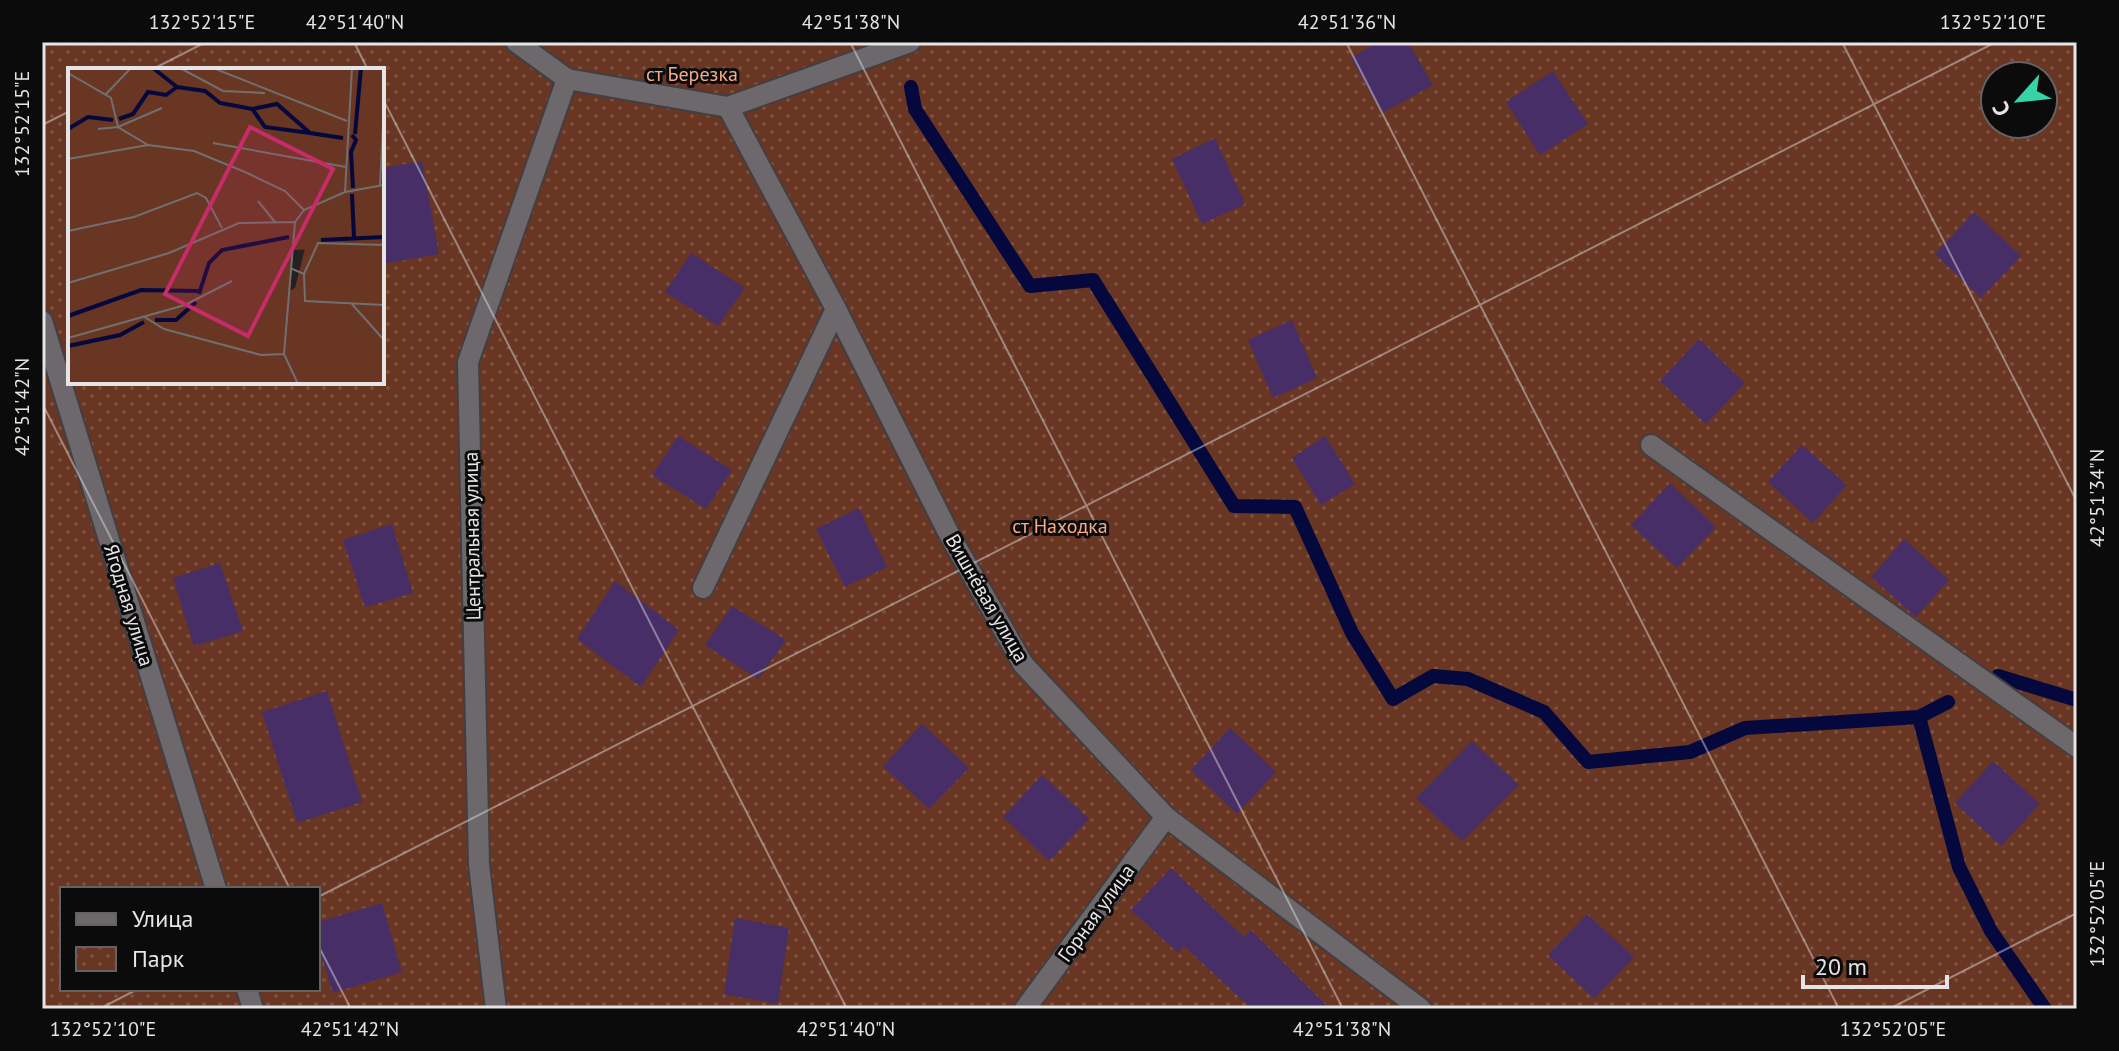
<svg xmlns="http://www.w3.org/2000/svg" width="2119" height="1051" viewBox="0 0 2119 1051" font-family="'PT Sans',sans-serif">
	<defs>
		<pattern id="park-dots" width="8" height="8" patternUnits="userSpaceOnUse" patternTransform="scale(2)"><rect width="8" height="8" fill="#683622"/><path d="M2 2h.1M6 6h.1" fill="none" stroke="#7e5342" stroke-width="1.8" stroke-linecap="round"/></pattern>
	</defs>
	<rect width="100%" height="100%" fill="#242123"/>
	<path fill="url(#park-dots)" fill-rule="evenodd" d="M42,42H2077V1009H42ZM70,70H382V382H70ZM1995,76H2043V124H1995ZM62,889H318V989H62Z"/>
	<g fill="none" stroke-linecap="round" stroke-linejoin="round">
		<g stroke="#05083d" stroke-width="14">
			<polyline points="911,87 915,109 1030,286 1093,280 1234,506 1295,507 1352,633 1393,699 1433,676 1468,679 1544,712 1588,762 1690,752 1745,728 1919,717 1948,702"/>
			<polyline points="1998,676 2077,700"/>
			<polyline points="1919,717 1959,867 1991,931 2045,1009"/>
		</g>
	</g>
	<g fill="#482e67">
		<polygon points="1378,42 1408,42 1433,85 1382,113 1351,58"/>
		<polygon points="1553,71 1588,124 1540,155 1506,102"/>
		<polygon points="1215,138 1245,204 1202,224 1172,159"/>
		<polygon points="422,161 439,254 382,264 382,168"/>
		<polygon points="1974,212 2021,256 1981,298 1935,254"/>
		<polygon points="691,253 745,288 718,326 665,292"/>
		<polygon points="1292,320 1317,378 1273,398 1248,340"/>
		<polygon points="1699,339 1745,383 1706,424 1660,381"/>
		<polygon points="678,436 732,470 706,509 652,475"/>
		<polygon points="1325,436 1355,484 1321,505 1292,458"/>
		<polygon points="1802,445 1847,485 1813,523 1768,482"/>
		<polygon points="1670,483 1716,527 1677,568 1631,525"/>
		<polygon points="859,508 887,567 845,587 816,529"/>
		<polygon points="392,524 413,593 365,607 343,540"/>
		<polygon points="1904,539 1949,580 1916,617 1871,577"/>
		<polygon points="220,563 243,631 194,646 173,578"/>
		<polygon points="615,581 679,630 641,687 577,639"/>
		<polygon points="732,606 786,640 758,679 705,645"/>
		<polygon points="327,691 362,802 297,823 262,712"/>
		<polygon points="922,724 969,768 929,809 883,766"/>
		<polygon points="1230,728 1276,772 1237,814 1191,770"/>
		<polygon points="1472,741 1519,785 1462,841 1416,798"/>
		<polygon points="1993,761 2040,804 2001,846 1955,803"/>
		<polygon points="1042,775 1089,819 1049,861 1003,817"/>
		<polygon points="1171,868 1244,937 1251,930 1330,1009 1252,1009 1184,946 1178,953 1131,910"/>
		<polygon points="382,903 402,972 333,993 318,945 318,922"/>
		<polygon points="1587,914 1634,957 1594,999 1548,955"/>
		<polygon points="735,918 789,928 778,1004 724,994"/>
	</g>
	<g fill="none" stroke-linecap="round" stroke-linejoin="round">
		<g stroke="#423e41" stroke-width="24">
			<g id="lane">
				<polyline points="1651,445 2077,747"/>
				<polyline points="703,588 836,309"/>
				<polyline points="1025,1009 1166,817"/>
			</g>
		</g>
		<g stroke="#423e41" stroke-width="24">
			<g id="street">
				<polyline points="516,42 567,79 728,107 910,42"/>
				<polyline points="728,107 836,309 949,534 1023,664 1166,817 1421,1009"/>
				<polyline points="42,321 216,889"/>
				<polyline points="247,989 253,1009"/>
				<polyline points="496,1009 479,865 468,362 567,79"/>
			</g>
		</g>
		<use href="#lane" stroke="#6c686b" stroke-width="20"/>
		<use href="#street" stroke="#6c686b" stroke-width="20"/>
	</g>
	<path fill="none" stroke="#e7e4e6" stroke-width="2" stroke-opacity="0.45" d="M354,42L368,70M850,42L1343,1009M1346,42L1839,1009M1842,42L2077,502M151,70L206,42M382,97L847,1009M42,125L70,111M42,403L290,889M318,897L1996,42M318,945L351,1009M99,1009L138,989M1889,1009L2077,913"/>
	<g text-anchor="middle" stroke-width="6" stroke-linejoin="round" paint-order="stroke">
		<g font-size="20" fill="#f8aa8b" stroke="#0c0b0c">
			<text x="692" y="81">ст Березка</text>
			<text x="1060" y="533">ст Находка</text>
		</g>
		<g font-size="20" fill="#e7e4e6" stroke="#0c0b0c">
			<text transform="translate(472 536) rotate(-91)" y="7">Центральная улица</text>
			<text transform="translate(987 598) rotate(60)" y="7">Вишнёвая улица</text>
			<text transform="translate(129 605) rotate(73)" y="7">Ягодная улица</text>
			<text transform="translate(1096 913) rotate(-54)" y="7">Горная улица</text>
		</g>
	</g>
	<g transform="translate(68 68)">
		<rect width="316" height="316" fill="#242123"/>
		<path d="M241,164L316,169V316H65L227,220Z" fill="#683622"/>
		<path d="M0,0H316V178L225,182L218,285L104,316H0Z" fill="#683622"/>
		<path fill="none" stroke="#05083d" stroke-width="4" d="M85,0L109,19M185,42L197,59L242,65M51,51L65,46L80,24L98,27L109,19L137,23L152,35L184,41L209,36L242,65L275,70M0,61L20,49L45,52M287,66L293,0M284,67L288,72L283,84L285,120M284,126L286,170M253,172L316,169M131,226L141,195L154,182L221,169M0,248L73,222L131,223M87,252H108L128,234M0,278L52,267L76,254"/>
		<path fill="none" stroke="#726f71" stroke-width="2" d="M112,0L155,23L197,25M145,0L279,53M0,5L43,30L50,59L80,77L126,83L177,104L217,123L236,142M38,26L63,0M30,61L50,59L94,40M145,75L278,99M0,91L80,77M312,118L316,35M277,124L284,0M190,133L207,154M0,163L66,149L129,125L138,130L154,160M222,200L236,206L237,233L316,237M236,206L250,175L316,177M0,215L101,185L171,155L227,154M283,235L316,272M75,248L96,261L193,287L216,286M0,270L117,237L164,213M230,316L216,286L227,154L236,142L277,124L316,117"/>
		<path fill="#c62c69" fill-opacity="0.15" stroke="#c62c69" stroke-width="4" d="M182,59L265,101L180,268L97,226Z"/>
		<rect width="316" height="316" fill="none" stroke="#e7e4e6" stroke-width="4"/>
	</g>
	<rect width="2119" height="1051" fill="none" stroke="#0c0b0c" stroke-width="88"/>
	<rect x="60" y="887" width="260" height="104" fill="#0c0b0c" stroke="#646263" stroke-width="2"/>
	<rect x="76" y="913" width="40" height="12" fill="#6c686b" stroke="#646263" stroke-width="2"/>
	<text x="132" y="927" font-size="24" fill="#e7e4e6">Улица</text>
	<rect x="76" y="947" width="40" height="24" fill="url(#park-dots)" stroke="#646263" stroke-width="2"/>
	<text x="132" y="967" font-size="24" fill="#e7e4e6">Парк</text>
	<g transform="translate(2019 100) rotate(243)"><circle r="38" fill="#0c0b0c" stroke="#646263" stroke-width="2"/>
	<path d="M0-6L14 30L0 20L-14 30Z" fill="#35d4a7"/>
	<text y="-12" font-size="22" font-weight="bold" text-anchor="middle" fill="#e7e4e6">С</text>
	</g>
	<path d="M1803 975v12h144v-12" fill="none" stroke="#e7e4e6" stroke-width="4"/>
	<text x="1815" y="975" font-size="24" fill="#e7e4e6" stroke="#0c0b0c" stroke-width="6" paint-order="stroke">20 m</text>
	<rect x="44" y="44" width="2031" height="963" fill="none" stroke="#e7e4e6" stroke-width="3"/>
	<g font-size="20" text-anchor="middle" fill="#e7e4e6">
		<text x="202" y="29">132°52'15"E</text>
		<text x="355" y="29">42°51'40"N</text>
		<text x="851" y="29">42°51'38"N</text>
		<text x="1347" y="29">42°51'36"N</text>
		<text x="1993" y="29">132°52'10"E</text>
		<text transform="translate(22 124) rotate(-90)" y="7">132°52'15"E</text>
		<text transform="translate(22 407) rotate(-90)" y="7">42°51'42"N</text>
		<text transform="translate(2097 498) rotate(-90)" y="7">42°51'34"N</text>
		<text transform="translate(2097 914) rotate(-90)" y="7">132°52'05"E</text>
		<text x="103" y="1036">132°52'10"E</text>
		<text x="350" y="1036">42°51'42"N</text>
		<text x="846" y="1036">42°51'40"N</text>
		<text x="1342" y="1036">42°51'38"N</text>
		<text x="1893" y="1036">132°52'05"E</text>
	</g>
</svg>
